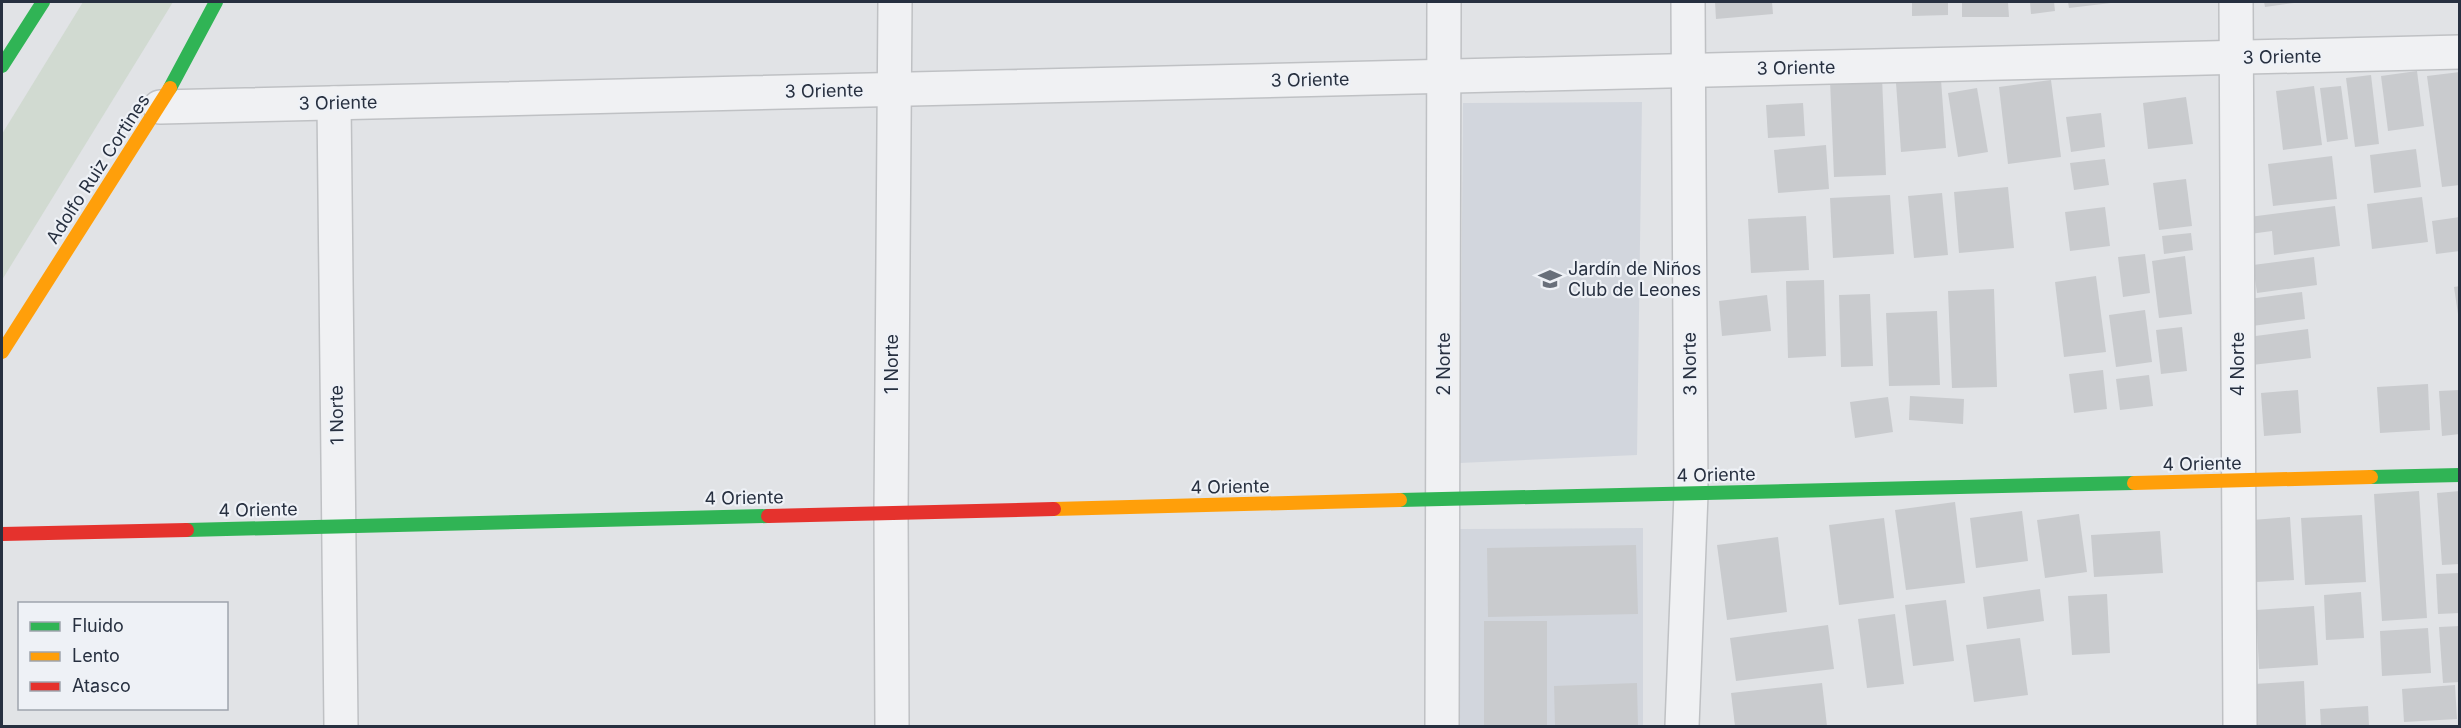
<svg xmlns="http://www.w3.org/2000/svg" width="2461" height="728" viewBox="0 0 2461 728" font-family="Inter,sans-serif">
	<rect width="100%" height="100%" fill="#e1e3e6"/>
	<g fill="#d2d6dd">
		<polygon points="1642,102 1637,455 1460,463 1463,103"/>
		<polygon points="1643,528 1643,726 1456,726 1460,529"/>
	</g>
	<polygon fill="#d1dad1" points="83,2 173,2 2,280 2,134"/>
	<g fill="#c9cbce">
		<polygon points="1715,2 1772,2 1773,14 1716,19"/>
		<polygon points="1912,2 1948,2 1948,15 1912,16"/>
		<polygon points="1962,2 2008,2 2009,17 1962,17"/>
		<polygon points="2030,2 2054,2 2055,11 2031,14"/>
		<polygon points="2068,2 2111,2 2111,3 2069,8"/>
		<polygon points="2264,2 2294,2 2294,3 2265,7"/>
		<polygon points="2417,71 2424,126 2388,131 2381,76"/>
		<polygon points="2460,72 2460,185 2442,187 2427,76"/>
		<polygon points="2371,75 2379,144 2355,147 2346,78"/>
		<polygon points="1882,77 1886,175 1834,177 1830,80"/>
		<polygon points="1941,80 1946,148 1901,152 1896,83"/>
		<polygon points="2051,80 2061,157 2008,164 1999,87"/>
		<polygon points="2314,86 2322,145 2283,150 2276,91"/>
		<polygon points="2341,86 2348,139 2327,142 2320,88"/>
		<polygon points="1977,88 1988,152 1958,157 1948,93"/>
		<polygon points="2186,97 2193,144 2148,149 2143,103"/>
		<polygon points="1803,103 1805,136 1768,138 1766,105"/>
		<polygon points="2101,113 2105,147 2071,152 2066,117"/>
		<polygon points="1826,145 1829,189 1778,193 1774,150"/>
		<polygon points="2416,149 2421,187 2374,193 2370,155"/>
		<polygon points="2332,156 2337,199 2273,206 2268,164"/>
		<polygon points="2105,159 2109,185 2074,190 2070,163"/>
		<polygon points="2186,179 2192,226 2159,230 2153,183"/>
		<polygon points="2008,187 2014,248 1959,253 1954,192"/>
		<polygon points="1942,193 1948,255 1914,258 1908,196"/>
		<polygon points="1890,195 1894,254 1833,258 1830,198"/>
		<polygon points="2422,197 2428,242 2372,249 2367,204"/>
		<polygon points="2335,206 2340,246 2274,255 2272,231 2250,234 2249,217"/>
		<polygon points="2105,207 2110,246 2070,251 2065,212"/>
		<polygon points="1806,216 1809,270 1751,273 1748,219"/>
		<polygon points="2460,217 2460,251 2436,254 2432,221"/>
		<polygon points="2191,233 2193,250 2164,254 2162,236"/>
		<polygon points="2145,254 2150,293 2123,297 2118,257"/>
		<polygon points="2185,256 2192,314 2159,318 2152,261"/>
		<polygon points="2314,257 2317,285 2257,293 2253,265"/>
		<polygon points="2096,276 2106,352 2064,357 2055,282"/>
		<polygon points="1824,280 1826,356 1788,358 1786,281"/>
		<polygon points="2460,286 2460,314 2458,314 2454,287"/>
		<polygon points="1994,289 1997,387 1952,388 1948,291"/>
		<polygon points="2302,292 2305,319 2252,326 2249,299"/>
		<polygon points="1870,294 1873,366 1841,367 1839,295"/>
		<polygon points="1767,295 1771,331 1722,336 1719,301"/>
		<polygon points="2145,310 2152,362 2116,367 2109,315"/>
		<polygon points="1937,311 1940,385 1889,386 1886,313"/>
		<polygon points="2182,327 2187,371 2161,374 2156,330"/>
		<polygon points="2308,329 2311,358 2252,365 2248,337"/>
		<polygon points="2103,370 2107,409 2074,413 2069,374"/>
		<polygon points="2149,375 2153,406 2120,410 2116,379"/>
		<polygon points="2428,384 2430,430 2380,433 2377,387"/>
		<polygon points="2298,390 2301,433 2264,436 2261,393"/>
		<polygon points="2460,390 2460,434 2442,436 2439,391"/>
		<polygon points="1910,396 1964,399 1963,424 1909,420"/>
		<polygon points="1888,397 1893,432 1855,438 1850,402"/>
		<polygon points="2419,491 2427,618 2382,621 2374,494"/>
		<polygon points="2460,491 2460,564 2442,565 2437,493"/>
		<polygon points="1955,502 1965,583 1906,590 1895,510"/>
		<polygon points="2022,511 2028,561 1976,568 1970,518"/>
		<polygon points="2079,514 2087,572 2045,578 2037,520"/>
		<polygon points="2362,515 2366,582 2305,585 2301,518"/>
		<polygon points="2290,517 2294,580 2256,582 2252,520"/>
		<polygon points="1884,518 1894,598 1839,605 1829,525"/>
		<polygon points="2160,531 2163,573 2094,577 2091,535"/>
		<polygon points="1778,537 1787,612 1727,620 1717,545"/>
		<polygon points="1636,545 1638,614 1488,617 1487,548"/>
		<polygon points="2460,573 2460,613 2438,614 2436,574"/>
		<polygon points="2040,589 2044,621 1987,629 1983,597"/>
		<polygon points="2361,592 2364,638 2326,640 2324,595"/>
		<polygon points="2107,594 2110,653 2072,655 2068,596"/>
		<polygon points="1946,600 1954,661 1913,666 1905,605"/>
		<polygon points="2314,606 2318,665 2259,669 2256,610"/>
		<polygon points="1895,614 1904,684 1867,688 1858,619"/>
		<rect x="1484" y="621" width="63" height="105"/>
		<polygon points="1828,625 1834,669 1736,681 1730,638"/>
		<polygon points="2460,626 2460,682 2443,683 2439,627"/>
		<polygon points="2428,628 2431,673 2382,676 2380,631"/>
		<polygon points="2020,638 2028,695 1974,702 1966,645"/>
		<polygon points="2304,681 2306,726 2256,726 2253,684"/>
		<polygon points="1637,683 1638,726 1555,726 1554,686"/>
		<polygon points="1822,683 1827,726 1735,726 1731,693"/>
		<polygon points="2455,685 2457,719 2404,722 2402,689"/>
		<polygon points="2368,706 2369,726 2321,726 2320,709"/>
	</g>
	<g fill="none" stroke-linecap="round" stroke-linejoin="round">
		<g stroke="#bfc1c4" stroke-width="36">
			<g id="street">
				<polyline points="2236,2 2240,726"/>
				<polyline points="334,103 341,726"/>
				<polyline points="160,107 2460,52"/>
				<polyline points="892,726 891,513 895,2"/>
				<polyline points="1442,726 1444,2"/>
				<polyline points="1682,726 1691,494 1688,2"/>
			</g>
		</g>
		<use href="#street" stroke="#f0f1f3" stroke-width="33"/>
		<g stroke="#30b455" stroke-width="14">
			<polyline points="2,66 43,2"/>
			<polyline points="170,88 216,2"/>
			<polyline points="2371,477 2460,475"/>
			<polyline points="1400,500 2134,483"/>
			<polyline points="187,530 768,516"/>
		</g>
		<g stroke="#ff9f0a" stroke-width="14">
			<polyline points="2,352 170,88"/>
			<polyline points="2134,483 2371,477"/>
			<polyline points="1054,509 1400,500"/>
		</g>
		<g stroke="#e5322d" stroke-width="14">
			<polyline points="768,516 1054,509"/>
			<polyline points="2,534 187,530"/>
		</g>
	</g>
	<defs>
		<g id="school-bare" transform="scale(1.8)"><path d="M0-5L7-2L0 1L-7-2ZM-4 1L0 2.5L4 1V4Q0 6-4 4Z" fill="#686f7a" stroke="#eef1f6" stroke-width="2.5" paint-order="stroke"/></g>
	</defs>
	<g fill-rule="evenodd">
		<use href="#school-bare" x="1550" y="279"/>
	</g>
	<g text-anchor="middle" stroke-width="4.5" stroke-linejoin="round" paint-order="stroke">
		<g font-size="18" fill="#273040" stroke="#eef1f6">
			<text transform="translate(2282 57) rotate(-1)" y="6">3 Oriente</text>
			<text transform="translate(1796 68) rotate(-1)" y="6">3 Oriente</text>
			<text transform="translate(1310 80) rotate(-1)" y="6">3 Oriente</text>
			<text transform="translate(824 91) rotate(-1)" y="6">3 Oriente</text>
			<text transform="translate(338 103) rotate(-1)" y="6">3 Oriente</text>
			<text transform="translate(98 169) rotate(-57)" y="6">Adolfo Ruiz Cortines</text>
			<text transform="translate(892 364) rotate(-90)" y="6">1 Norte</text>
			<text transform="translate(1444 364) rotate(-90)" y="6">2 Norte</text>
			<text transform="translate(1690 364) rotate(-91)" y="6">3 Norte</text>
			<text transform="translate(2238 364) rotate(-90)" y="6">4 Norte</text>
			<text transform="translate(337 415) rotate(-91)" y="6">1 Norte</text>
			<text transform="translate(2202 464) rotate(-1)" y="6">4 Oriente</text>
			<text transform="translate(1716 475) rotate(-1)" y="6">4 Oriente</text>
			<text transform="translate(1230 487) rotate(-1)" y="6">4 Oriente</text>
			<text transform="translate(744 498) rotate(-1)" y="6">4 Oriente</text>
			<text transform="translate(258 510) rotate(-1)" y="6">4 Oriente</text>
		</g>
		<g font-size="18" fill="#273040" stroke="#eef1f6" text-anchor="start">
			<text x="1568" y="275">Jardín de Niños<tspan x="1568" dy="21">Club de Leones</tspan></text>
		</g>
	</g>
	<rect width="2461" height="728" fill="none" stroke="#273040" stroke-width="6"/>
	<rect x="18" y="602" width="210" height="108" fill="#eef1f6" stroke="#9ea4ad" stroke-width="1.5"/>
	<rect x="30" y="622" width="30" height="9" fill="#30b455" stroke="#9ea4ad" stroke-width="1.5"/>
	<text x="72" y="632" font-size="18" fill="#273040">Fluido</text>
	<rect x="30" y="652" width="30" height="9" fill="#ff9f0a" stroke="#9ea4ad" stroke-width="1.5"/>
	<text x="72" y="662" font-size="18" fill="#273040">Lento</text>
	<rect x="30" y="682" width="30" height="9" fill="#e5322d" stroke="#9ea4ad" stroke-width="1.5"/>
	<text x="72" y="692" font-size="18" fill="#273040">Atasco</text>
</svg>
